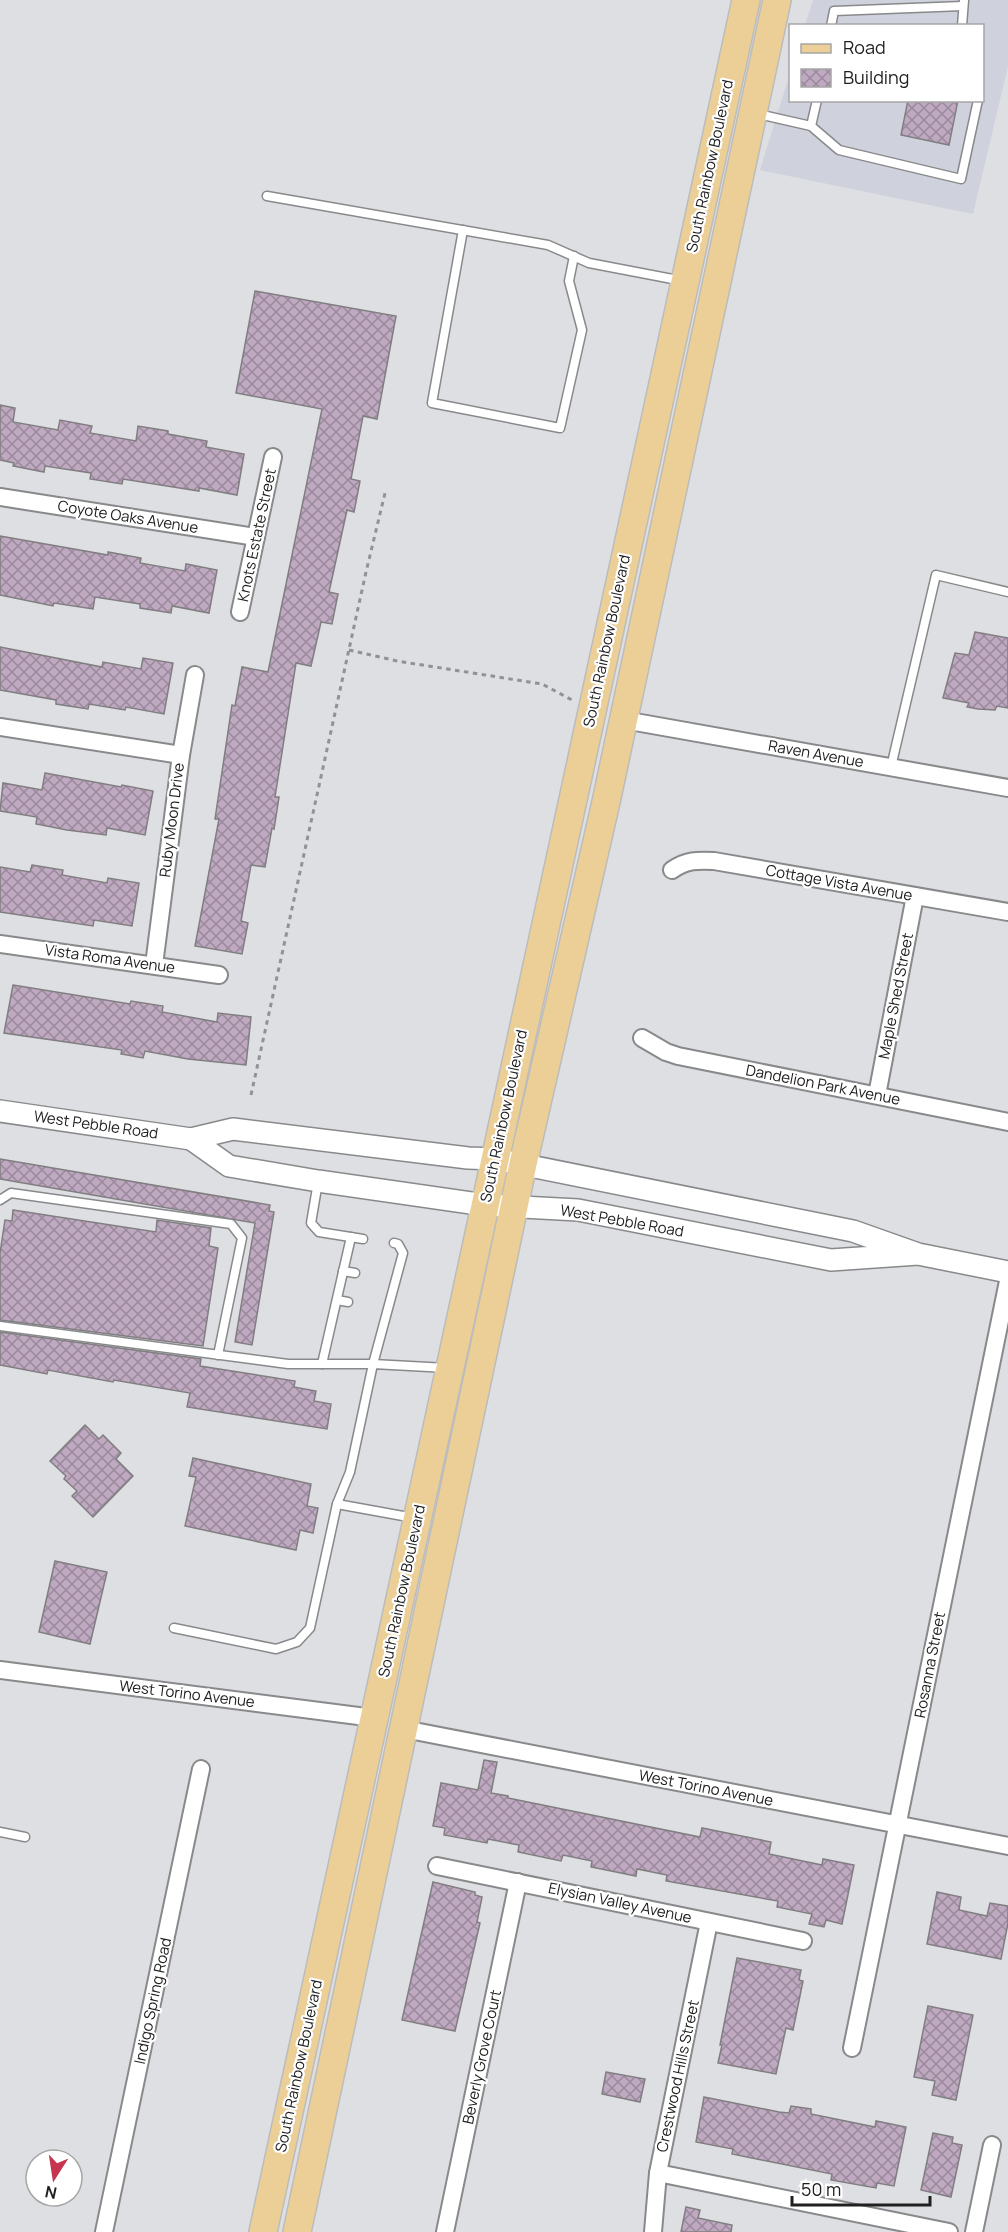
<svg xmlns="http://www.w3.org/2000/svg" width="1008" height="2232" viewBox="0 0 1008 2232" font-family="Manrope,sans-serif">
	<defs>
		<pattern id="building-cross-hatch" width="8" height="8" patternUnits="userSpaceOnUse" patternTransform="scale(1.5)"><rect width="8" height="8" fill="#bea9c1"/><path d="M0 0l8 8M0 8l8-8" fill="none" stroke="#9a899c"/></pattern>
	</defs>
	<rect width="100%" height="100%" fill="#dedfe2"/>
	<polygon fill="#cfd2dc" points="813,0 1008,0 1008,66 973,214 760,170 790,73 790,100 982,100 982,26 805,25"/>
	<g fill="url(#building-cross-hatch)" stroke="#807e80" stroke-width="1.5">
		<polygon points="908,100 958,100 949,145 901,135"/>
		<polygon points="255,291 396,316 377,419 363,416 351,479 360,481 354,512 347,510 329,592 338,594 332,624 321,622 311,666 296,663 275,797 279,797 274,829 272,828 265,867 251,865 241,921 248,923 242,954 195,946 219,819 215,819 232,705 235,706 242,667 268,672 322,409 236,393"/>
		<polygon points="0,405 15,408 13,422 58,430 60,420 92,426 90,433 136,441 138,426 168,431 168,434 207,441 206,447 244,454 237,495 199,488 199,491 123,479 122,484 90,479 91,473 45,466 44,472 13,466 14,463 0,460"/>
		<polygon points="0,536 108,555 108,552 141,558 140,563 185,571 186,564 217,570 209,613 172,606 171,613 140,608 140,604 95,597 93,609 54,603 53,606 0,595"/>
		<polygon points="975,632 1008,638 1008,708 997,706 995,710 978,709 967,707 969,703 943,698 955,653 969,655"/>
		<polygon points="0,647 102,667 103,662 141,669 143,658 173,663 164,714 126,707 125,710 89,704 88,709 56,704 56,700 0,690"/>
		<polygon points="45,773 121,787 122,785 153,791 145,835 107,828 106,835 67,830 36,824 37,817 0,811 3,783 42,790"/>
		<polygon points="32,865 63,870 62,875 107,883 108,878 139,883 132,926 94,920 93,926 0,912 0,867 30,872"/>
		<polygon points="13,985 130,1004 131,1001 163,1006 162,1012 217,1022 218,1013 251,1017 246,1065 188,1059 145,1051 143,1058 121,1054 122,1050 4,1033"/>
		<polygon points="0,1159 270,1205 269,1211 274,1212 252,1345 235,1342 255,1223 0,1179"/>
		<polygon points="13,1210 156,1232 157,1220 211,1228 209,1246 218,1248 203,1346 0,1320 0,1253 5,1220 12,1221"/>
		<polygon points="0,1332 201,1359 200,1366 295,1381 294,1387 316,1391 314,1401 331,1404 327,1429 187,1407 190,1393 114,1380 113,1382 48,1370 47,1374 0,1365"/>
		<polygon points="85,1425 99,1439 103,1435 121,1453 116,1459 133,1476 93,1517 72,1496 77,1491 64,1479 66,1476 50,1461"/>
		<polygon points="193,1458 311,1484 307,1506 318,1508 313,1533 300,1530 296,1550 185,1526 196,1477 189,1476"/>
		<polygon points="55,1561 107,1572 90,1644 39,1632"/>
		<polygon points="484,1760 497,1762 491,1793 508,1796 508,1798 700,1837 702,1828 722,1832 771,1842 769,1854 822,1865 823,1859 854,1865 842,1924 826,1920 824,1927 809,1924 812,1914 777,1907 778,1901 666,1881 667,1875 637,1869 636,1876 591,1867 592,1861 563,1855 561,1861 518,1852 519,1845 488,1839 487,1843 444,1835 445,1828 433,1826 441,1783 478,1790"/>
		<polygon points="433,1882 475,1892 475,1895 482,1897 477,1922 480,1923 455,2031 402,2020"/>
		<polygon points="937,1892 961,1897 959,1910 987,1916 990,1903 1008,1906 1008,1923 1001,1959 927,1944"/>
		<polygon points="737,1958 801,1970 799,1980 803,1981 793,2030 786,2028 776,2074 718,2063 722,2045 720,2045"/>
		<polygon points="928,2006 973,2015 956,2100 932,2095 935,2081 914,2077"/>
		<polygon points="606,2072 645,2079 640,2102 602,2094"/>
		<polygon points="704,2097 779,2112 789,2113 791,2106 811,2109 811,2114 875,2127 876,2121 906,2127 894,2186 877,2183 876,2188 831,2180 832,2174 732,2154 733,2149 696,2142"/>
		<polygon points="933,2133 953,2137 952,2143 962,2145 951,2197 921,2190"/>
		<polygon points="686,2207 700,2210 698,2218 732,2225 731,2232 681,2232"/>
	</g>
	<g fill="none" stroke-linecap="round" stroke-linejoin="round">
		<g stroke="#88898b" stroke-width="11">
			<g id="service">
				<polyline points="831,26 834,11 963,6"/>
				<polyline points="962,26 964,0"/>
				<polyline points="758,114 811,126 817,100"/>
				<polyline points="811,126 839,150 961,179 978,100"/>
				<polyline points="267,196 548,245 589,263 683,281"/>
				<polyline points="463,230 432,403 560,428 582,330 569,281 574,256"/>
				<polyline points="891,767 936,575 1008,592"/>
				<polyline points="318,1182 311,1223 319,1232 363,1239"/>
				<polyline points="0,1200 11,1193 231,1224 242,1238 218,1355"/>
				<polyline points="343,1271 355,1273"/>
				<polyline points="337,1300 348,1302"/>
				<polyline points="0,1326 288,1364 373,1364 403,1253 398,1244 394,1243"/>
				<polyline points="322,1364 351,1237"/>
				<polyline points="337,1504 350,1472 373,1364 447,1368"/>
				<polyline points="174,1628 276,1649 297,1642 310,1628 337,1504 414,1518"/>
				<polyline points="0,1832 25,1837"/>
			</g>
		</g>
		<g stroke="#88898b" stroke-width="20">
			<g id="minor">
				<polyline points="0,497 256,537"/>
				<polyline points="240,612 273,457"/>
				<polyline points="624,720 1008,788"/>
				<polyline points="0,727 181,755"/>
				<path d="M672,870C686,860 698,860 714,861L1008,912"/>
				<polyline points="0,944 219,975"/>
				<polyline points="154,965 181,755 195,675"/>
				<polyline points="642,1038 666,1052 678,1056 1008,1122"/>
				<polyline points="877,1095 915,896"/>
				<polyline points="0,1670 374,1718"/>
				<polyline points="404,1729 1008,1846"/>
				<polyline points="437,1866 803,1941"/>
				<polyline points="852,2048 1008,1281"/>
				<polyline points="658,2173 949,2232"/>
				<polyline points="104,2232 201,1769"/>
				<polyline points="445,2232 518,1882"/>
				<polyline points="653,2232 658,2173 709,1922"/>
				<polyline points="974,2232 992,2145"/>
			</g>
		</g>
		<g stroke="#88898b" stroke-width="24">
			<g id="tertiary">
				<polyline points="0,1111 191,1139"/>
				<polyline points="918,1254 831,1260 578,1210 485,1205 318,1181 229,1166 191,1139 233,1129 468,1158 495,1159 853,1231 918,1254 1008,1272"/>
			</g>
		</g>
		<g stroke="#bcbcbc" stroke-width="30">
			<g id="primary">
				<polyline points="263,2232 746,0"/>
				<polyline points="297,2232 523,1164 606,802 777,0"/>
			</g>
		</g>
		<g stroke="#919294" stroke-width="3" stroke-dasharray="4.5 4.5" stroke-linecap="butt">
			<polyline points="349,650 397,661 542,684 572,700"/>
			<polyline points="251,1095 366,572 386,489"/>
		</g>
		<use href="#service" stroke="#fff" stroke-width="8"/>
		<use href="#minor" stroke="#fff" stroke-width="16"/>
		<use href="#tertiary" stroke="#fff" stroke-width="21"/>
		<use href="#primary" stroke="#ebcf96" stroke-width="27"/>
	</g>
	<g text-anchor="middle" stroke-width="4.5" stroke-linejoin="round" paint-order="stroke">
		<g font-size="15" fill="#202021" stroke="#fff">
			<text transform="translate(710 166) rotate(-78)" y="5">South Rainbow Boulevard</text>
			<text transform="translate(128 517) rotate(9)" y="5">Coyote Oaks Avenue</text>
			<text transform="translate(257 535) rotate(-78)" y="5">Knots Estate Street</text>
			<text transform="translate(607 641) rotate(-78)" y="5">South Rainbow Boulevard</text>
			<text transform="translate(816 754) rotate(10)" y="5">Raven Avenue</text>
			<text transform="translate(172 820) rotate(-83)" y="5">Ruby Moon Drive</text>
			<text transform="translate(839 883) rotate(10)" y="5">Cottage Vista Avenue</text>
			<text transform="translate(110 959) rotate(8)" y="5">Vista Roma Avenue</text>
			<text transform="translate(896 996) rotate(-79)" y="5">Maple Shed Street</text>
			<text transform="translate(823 1085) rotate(11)" y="5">Dandelion Park Avenue</text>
			<text transform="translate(504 1116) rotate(-78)" y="5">South Rainbow Boulevard</text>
			<text transform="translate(96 1125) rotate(8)" y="5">West Pebble Road</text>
			<text transform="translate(622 1221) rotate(10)" y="5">West Pebble Road</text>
			<text transform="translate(402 1591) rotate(-78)" y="5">South Rainbow Boulevard</text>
			<text transform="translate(930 1665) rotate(-79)" y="5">Rosanna Street</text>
			<text transform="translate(187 1694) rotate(7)" y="5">West Torino Avenue</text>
			<text transform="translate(706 1788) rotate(11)" y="5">West Torino Avenue</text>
			<text transform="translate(620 1903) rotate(12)" y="5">Elysian Valley Avenue</text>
			<text transform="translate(153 2001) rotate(-78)" y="5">Indigo Spring Road</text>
			<text transform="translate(482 2057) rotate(-78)" y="5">Beverly Grove Court</text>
			<text transform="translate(299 2066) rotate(-78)" y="5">South Rainbow Boulevard</text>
			<text transform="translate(678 2076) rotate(-78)" y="5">Crestwood Hills Street</text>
		</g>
	</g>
	<rect x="789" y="24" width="195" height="78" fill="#ffffff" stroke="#a6a6a6" stroke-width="1.5"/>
	<rect x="801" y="44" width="30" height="9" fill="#ebcf96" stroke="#a6a6a6" stroke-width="1.5"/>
	<text x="843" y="54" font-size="18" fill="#202021">Road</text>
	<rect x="801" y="69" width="30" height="18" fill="url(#building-cross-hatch)" stroke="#a6a6a6" stroke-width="1.5"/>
	<text x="843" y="84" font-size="18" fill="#202021">Building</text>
	<g transform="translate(54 2178) rotate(192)"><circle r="28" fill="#ffffff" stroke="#a6a6a6" stroke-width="1.5"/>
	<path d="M0-4.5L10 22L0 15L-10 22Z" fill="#c53550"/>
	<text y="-9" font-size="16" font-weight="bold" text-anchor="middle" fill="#202021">N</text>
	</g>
	<path d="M792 2196v9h138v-9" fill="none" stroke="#202021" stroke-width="3"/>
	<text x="801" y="2196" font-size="18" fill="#202021" stroke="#ffffff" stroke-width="4.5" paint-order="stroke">50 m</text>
</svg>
